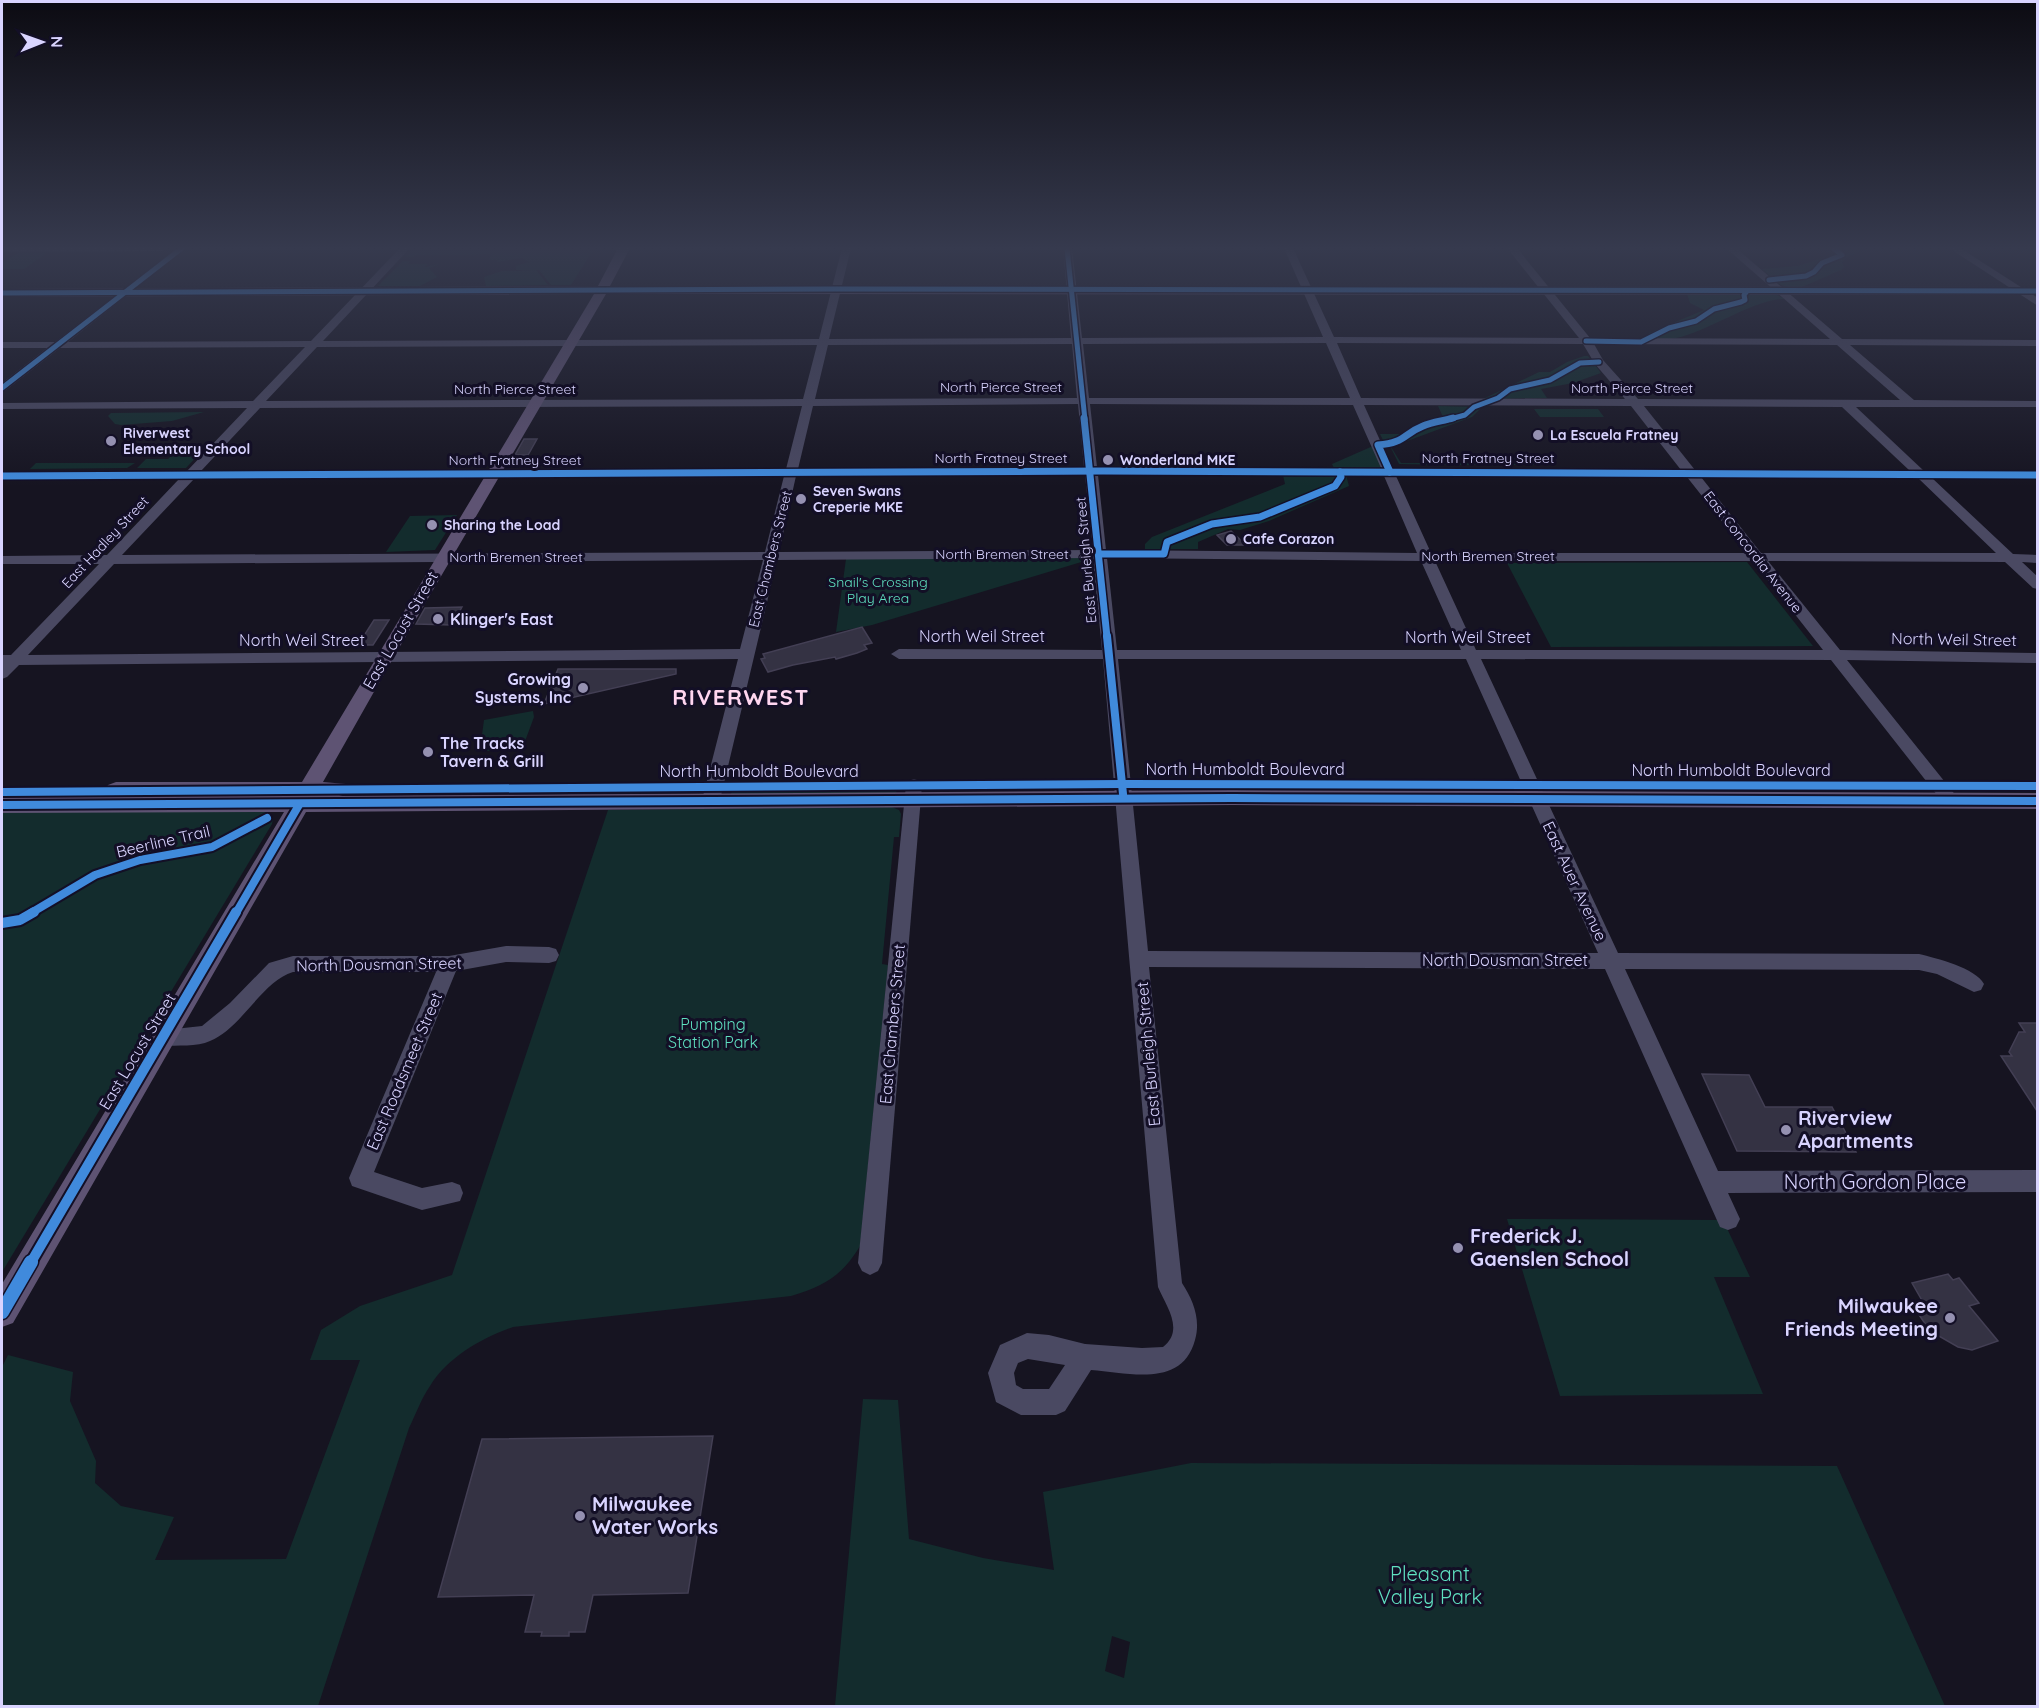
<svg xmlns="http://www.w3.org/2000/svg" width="2039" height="1708" viewBox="0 0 2039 1708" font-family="Quicksand,sans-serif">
	<rect width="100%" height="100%" fill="#161421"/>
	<g fill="#132c2d" fill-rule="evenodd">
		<polygon points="1823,248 1867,248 1847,257 1842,262 1844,267 1841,270 1802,287 1787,287 1781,285 1762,269 1797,266 1832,255"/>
		<polygon points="22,250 51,250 24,269 2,269 2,263"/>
		<polygon points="593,250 571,285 551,285 539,270 536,270 548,285 486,286 484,277 502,271 535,271 516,270 516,266 529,262 522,258 497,262 498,260 489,260 491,254 416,255 413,257 406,257 412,251"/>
		<polygon points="403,261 410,261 408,264 428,264 424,267 440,264 429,268 437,277 420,286 378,286"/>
		<path d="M1687,294H1775L1785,299C1753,299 1708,332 1676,338C1667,340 1657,338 1648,338L1649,333L1704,310L1690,303Z"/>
		<polygon points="1584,356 1588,356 1601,373 1573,383 1541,389 1547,398 1483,399 1539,372 1550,372 1567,362"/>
		<polygon points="1438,406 1480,407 1481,408 1472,417 1391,447 1401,463 1452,463 1453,465 1399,464 1390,446 1386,446 1380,434 1401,434 1443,417"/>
		<polygon points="1534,409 1598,409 1604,417 1540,417"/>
		<polygon points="204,412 172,421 121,425 115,424 108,416 111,413"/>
		<polygon points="1373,446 1381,467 1379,468 1334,468 1332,464"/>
		<polygon points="173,454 199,454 186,468 137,468 146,459 168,459"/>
		<polygon points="1503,456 1543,457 1551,465 1460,465 1459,463 1505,463"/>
		<polygon points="36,463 135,463 127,468 30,469"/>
		<polygon points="1283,475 1346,475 1349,486 1269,521 1240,530 1228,529 1198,542 1198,549 1145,549 1145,544 1152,537 1285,484"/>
		<polygon points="457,515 435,550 386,552 410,516"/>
		<polygon points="1081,558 1088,560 872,625 836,632 846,559"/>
		<polygon points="1747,562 1813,646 1551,647 1507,563"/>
		<polygon points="533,711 534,717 524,744 493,751 475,751 477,740 482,735 484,720"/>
		<polygon points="889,789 896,790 897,795 731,794 732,790"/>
		<path d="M892,807L899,810L901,814L899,837H894L882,964L888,965L860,1246C842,1276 824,1286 791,1296L513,1327C482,1338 448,1357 430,1386C421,1399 416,1414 409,1428L318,1706H2V1367L8,1355L73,1372L70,1401L96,1461L95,1483L121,1506L174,1517L155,1560L286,1559L360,1360H310L321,1330L360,1306L452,1275L608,810Z"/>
		<polygon points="2,811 264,811 273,818 272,824 2,1272"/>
		<polygon points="1507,1219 1723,1220 1750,1277 1714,1277 1763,1394 1560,1396"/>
		<path d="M863,1399L898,1400L909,1539L983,1558L1054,1570L1043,1492L1191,1463L1837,1466L1945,1706H835ZM1112,1636L1130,1642L1124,1678L1105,1671Z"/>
	</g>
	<g fill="#343243" stroke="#433f54" stroke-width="1.5">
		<polygon points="524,439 537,439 528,455 515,455"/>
		<polygon points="1231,531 1246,545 1227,545 1217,535"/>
		<polygon points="462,607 452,625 416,624 425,608"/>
		<polygon points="374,620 389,620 373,645 358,645"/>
		<polygon points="862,627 872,643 864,645 867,649 857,653 836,659 835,657 793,665 768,672 761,659 765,658 763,654"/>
		<polygon points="558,669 676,669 676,674 544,704"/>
		<polygon points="2019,1023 2037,1023 2037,1111 2001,1056 2012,1056 2009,1052 2019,1032 2025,1032"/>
		<polygon points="1702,1074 1749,1075 1765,1107 1832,1107 1856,1152 1737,1151"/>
		<polygon points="1948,1274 1953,1280 1959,1278 1979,1303 1969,1306 1998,1341 1972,1350 1958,1347 1930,1331 1913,1306 1924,1304 1912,1283"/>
		<polygon points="713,1436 688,1593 593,1595 585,1632 569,1632 569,1636 541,1636 542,1632 525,1632 534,1595 438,1597 482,1439"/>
	</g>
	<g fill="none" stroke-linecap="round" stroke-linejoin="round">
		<g fill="#4a4962" fill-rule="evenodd">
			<polygon points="2,248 167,248 162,251 2,252"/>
			<path d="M177,248H187L68,342L311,341L400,248H410L323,341L819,339L842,248H851L829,339L1071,338L1063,248H1072L1082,338L1323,337L1284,248H1293L1334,337L1579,338L1507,248H1517L1590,338L1830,339L1726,248H1736L1842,339L2038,340V346L1850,345L1914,400L2038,401V407H1856L1924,471H2038V479L1932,478L2013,554L2038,555V563L2022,562L2038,577V589L2033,588L2005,562L1768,561L1840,650L2038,653V663L1847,660L1957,797L1960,801L1957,805H1945L1831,660L1481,659L1618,953L1919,954C1936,958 1976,968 1984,984L1981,990L1974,992L1937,974L1919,970L1625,969L1718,1171L2038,1170V1192L1728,1193L1740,1219L1736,1227L1728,1230L1720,1227L1605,969L1149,967L1182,1283C1193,1300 1201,1319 1195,1340C1182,1388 1130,1373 1091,1370L1065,1411L1056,1415H1021L996,1402L988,1373L1000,1345L1027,1333L1049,1335L1085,1344L1142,1348L1163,1347C1185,1330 1166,1306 1158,1287L1103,659H899L891,654L899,649L1102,650L1093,558L777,560L720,800L717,804H705L702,800L738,659L19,665L7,677L2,679V655H11L99,564H2V556L107,555L179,479L2,480V472L187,471L247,408L2,409V403L253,401L305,347L60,348L6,390L2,391V383L47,348H2V342H55ZM1326,343L1350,398H1089L1083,344ZM1337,343L1583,344L1595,364L1625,399L1361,398ZM1072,344L1077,398L815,399L828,345ZM1594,344L1837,345L1900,400L1638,399L1603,360ZM817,345L803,399L266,401L317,347ZM1078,404L1084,467L798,469L813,406ZM1090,404L1353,405L1381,468L1097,467ZM1364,405L1631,406L1681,470L1393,469ZM802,406L786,469L201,471L260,408ZM1644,406L1842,407L1910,471L1695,470ZM1085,475L1093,550L779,552L796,476ZM1098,475L1384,476L1417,553L1106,550ZM784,476L765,552L122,555L194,479ZM1396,476L1687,477L1747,553H1431ZM1701,477L1918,478L1996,553H1761ZM1107,558L1421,561L1461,650H1117ZM763,560L740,649L28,655L114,564ZM1435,561H1753L1823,650H1476ZM1118,659H1466L1598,953L1148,951ZM1028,1359L1065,1365L1049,1389H1023L1016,1385L1014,1373L1018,1363Z"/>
			<polygon points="1949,248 1960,248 2038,298 2038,306"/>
			<polygon points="914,779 920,781 922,785 882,1263 878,1271 870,1275 862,1271 858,1263 906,785 908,781"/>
			<path d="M506,946L549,947L556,949L559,955L556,961L549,963L506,962L456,971L374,1172L422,1188L452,1182L460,1185L463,1193L460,1201L422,1210L352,1186L349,1178L436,972H293C262,981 242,1028 210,1041C197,1047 177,1045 163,1046L156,1043L153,1037L156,1031L202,1026L230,1003L269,963L293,956H449Z"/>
		</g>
		<polygon fill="#5e5373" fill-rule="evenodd" points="618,248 630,248 610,286 2038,287 2038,295 606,294 388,667 323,782 346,784 349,789 346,794 339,796 1232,790 2038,793 2038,809 1232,805 306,812 13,1323 2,1327 2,1284 284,812 2,813 2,797 115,797 108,795 105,790 108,785 116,782 302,782 594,294 2,297 2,289 598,286"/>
		<g stroke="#130f26" stroke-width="8">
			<g id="cycleway-far4">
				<polyline points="1067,248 1085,420"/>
				<polyline points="1769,280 1806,276 1814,272 1822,263 1842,255 1833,248"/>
				<polyline points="2,293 835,289 2038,291"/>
				<polyline points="1586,341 1641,342 1669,328 1696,321 1714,309 1741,302 1745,300 1744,295 1747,291"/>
				<polyline points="2,388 182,248"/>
				<polyline points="1447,420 1465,415 1474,407 1498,398 1510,389 1550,380 1580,363 1599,362"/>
			</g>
		</g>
		<g stroke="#130f26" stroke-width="10">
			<g id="cycleway-far3">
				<polyline points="1084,418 1107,637"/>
				<path d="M1390,472L1378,445C1405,443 1403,434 1423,426C1432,422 1443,421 1453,418"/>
				<polyline points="2,476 1103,471 2038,475"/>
				<polyline points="1099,554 1164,554 1167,542 1212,524 1260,517 1335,486 1341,477 1340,472"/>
			</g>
		</g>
		<g stroke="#130f26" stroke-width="12">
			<g id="cycleway-far2">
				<polyline points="1107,636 1123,794"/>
				<polyline points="2,792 1122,784 2038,786"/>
				<polyline points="2,805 1232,798 2038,801"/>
				<polyline points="31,913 95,875 140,860 212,847 267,818"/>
				<polyline points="236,913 299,805"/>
			</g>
		</g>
		<g stroke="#130f26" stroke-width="14">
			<g id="cycleway-far1">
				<polyline points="2,923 20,920 34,912"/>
				<polyline points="30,1264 236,912"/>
			</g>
		</g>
		<g stroke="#130f26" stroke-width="17">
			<polyline id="cycleway" points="2,1312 31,1262"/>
		</g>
		<use href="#cycleway-far4" stroke="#408adc" stroke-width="5"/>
		<use href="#cycleway-far3" stroke="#408adc" stroke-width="7"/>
		<use href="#cycleway-far2" stroke="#408adc" stroke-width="8"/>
		<use href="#cycleway-far1" stroke="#408adc" stroke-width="10"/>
		<use href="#cycleway" stroke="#408adc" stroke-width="14"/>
	</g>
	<linearGradient id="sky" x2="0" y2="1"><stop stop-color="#0c0b12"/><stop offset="0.51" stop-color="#363a4e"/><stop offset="1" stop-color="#363a4e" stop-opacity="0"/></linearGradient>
	<rect width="2039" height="487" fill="url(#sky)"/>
	<g fill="#9591b1" stroke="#130f26" stroke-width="2">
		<circle cx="1538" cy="435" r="6"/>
		<circle cx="111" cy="441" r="6"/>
		<circle cx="1108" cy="460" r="6"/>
		<circle cx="801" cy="499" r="6"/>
		<circle cx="432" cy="525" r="6"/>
		<circle cx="1231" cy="539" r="6"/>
		<circle cx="438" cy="619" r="6"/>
		<circle cx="583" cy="688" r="6"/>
		<circle cx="428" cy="752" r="6"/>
		<circle cx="1786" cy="1130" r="6"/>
		<circle cx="1458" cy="1248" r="6"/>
		<circle cx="1950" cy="1318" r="6"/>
		<circle cx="580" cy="1516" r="6"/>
	</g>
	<g text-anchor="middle" stroke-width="6" stroke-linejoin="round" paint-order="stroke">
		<g font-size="14" fill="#d9d4ff" stroke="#130f26">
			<text x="1001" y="392">North Pierce Street</text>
			<text x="1632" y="393">North Pierce Street</text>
			<text x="515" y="394">North Pierce Street</text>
			<text x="1001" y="463">North Fratney Street</text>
			<text x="1488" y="463">North Fratney Street</text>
			<text x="515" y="465">North Fratney Street</text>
			<text transform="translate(105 542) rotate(-47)" y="5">East Hadley Street</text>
			<text transform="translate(1753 552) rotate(52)" y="5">East Concordia Avenue</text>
			<text x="1002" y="559">North Bremen Street</text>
			<text x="1488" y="561">North Bremen Street</text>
			<text x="516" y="562">North Bremen Street</text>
			<text transform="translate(770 559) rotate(-76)" y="5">East Chambers Street</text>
			<text transform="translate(1086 560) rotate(-95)" y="5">East Burleigh Street</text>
		</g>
		<g font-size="14" font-weight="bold" fill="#d9d4ff" stroke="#130f26" text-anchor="start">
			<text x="123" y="438">Riverwest<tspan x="123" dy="16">Elementary School</tspan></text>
			<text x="1550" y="440">La Escuela Fratney</text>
			<text x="1120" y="465">Wonderland MKE</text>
			<text x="813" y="496">Seven Swans<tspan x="813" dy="16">Creperie MKE</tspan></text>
			<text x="444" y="530">Sharing the Load</text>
			<text x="1243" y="544">Cafe Corazon</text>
		</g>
		<g font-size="14" fill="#5fe0c0" stroke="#130f26">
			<text x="878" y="587">Snail's Crossing<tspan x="878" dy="16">Play Area</tspan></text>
		</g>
		<g font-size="16" font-weight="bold" fill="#d9d4ff" stroke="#130f26" text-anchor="start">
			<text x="450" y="625">Klinger's East</text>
			<text x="571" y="685" text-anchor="end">Growing<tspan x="571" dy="18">Systems, Inc</tspan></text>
			<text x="440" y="749">The Tracks<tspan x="440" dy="18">Tavern &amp; Grill</tspan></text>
		</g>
		<g font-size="16" fill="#d9d4ff" stroke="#130f26">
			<text transform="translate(400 630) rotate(-60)" y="6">East Locust Street</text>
			<text x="982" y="642">North Weil Street</text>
			<text x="1468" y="643">North Weil Street</text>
			<text transform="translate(1954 639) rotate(1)" y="6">North Weil Street</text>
			<text x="302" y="646">North Weil Street</text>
			<text x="1245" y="775">North Humboldt Boulevard</text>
			<text x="1731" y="776">North Humboldt Boulevard</text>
			<text x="759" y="777">North Humboldt Boulevard</text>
			<text transform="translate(163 841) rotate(-13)" y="6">Beerline Trail</text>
			<text transform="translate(1575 881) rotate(65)" y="6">East Auer Avenue</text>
			<text x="1505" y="966">North Dousman Street</text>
			<text transform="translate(379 964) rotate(-1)" y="6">North Dousman Street</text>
			<text transform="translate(892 1024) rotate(-85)" y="6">East Chambers Street</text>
			<text transform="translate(137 1051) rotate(-59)" y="6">East Locust Street</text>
			<text transform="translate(1148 1054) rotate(-95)" y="6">East Burleigh Street</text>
			<text transform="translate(404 1071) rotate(-67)" y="6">East Roadsmeet Street</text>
		</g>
		<g font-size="16" fill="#5fe0c0" stroke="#130f26">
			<text x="713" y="1030">Pumping<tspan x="713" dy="18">Station Park</tspan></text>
		</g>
		<g font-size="20" font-weight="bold" fill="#d9d4ff" stroke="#130f26" text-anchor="start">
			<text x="1798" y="1125">Riverview<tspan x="1798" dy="23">Apartments</tspan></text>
			<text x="1470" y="1243">Frederick J.<tspan x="1470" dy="23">Gaenslen School</tspan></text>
			<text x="1938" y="1313" text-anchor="end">Milwaukee<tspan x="1938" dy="23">Friends Meeting</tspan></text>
			<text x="592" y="1511">Milwaukee<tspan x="592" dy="23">Water Works</tspan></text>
		</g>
		<g font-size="20" fill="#d9d4ff" stroke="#130f26">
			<text x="1875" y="1189">North Gordon Place</text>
		</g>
		<g font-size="20" fill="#5fe0c0" stroke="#130f26">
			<text x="1430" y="1581">Pleasant<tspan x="1430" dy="23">Valley Park</tspan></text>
		</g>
		<g font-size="22" font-weight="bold" letter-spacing="1.5" fill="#ffd6f0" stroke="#130f26">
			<text x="741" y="705">RIVERWEST</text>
		</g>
	</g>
	<rect width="2039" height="1708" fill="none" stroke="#d9d4ff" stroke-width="6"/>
	<g transform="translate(42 42) rotate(89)" stroke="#130f26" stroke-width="4.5" paint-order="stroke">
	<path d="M0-4.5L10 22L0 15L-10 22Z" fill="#d9d4ff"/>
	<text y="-9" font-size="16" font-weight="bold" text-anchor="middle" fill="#d9d4ff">N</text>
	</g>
</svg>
